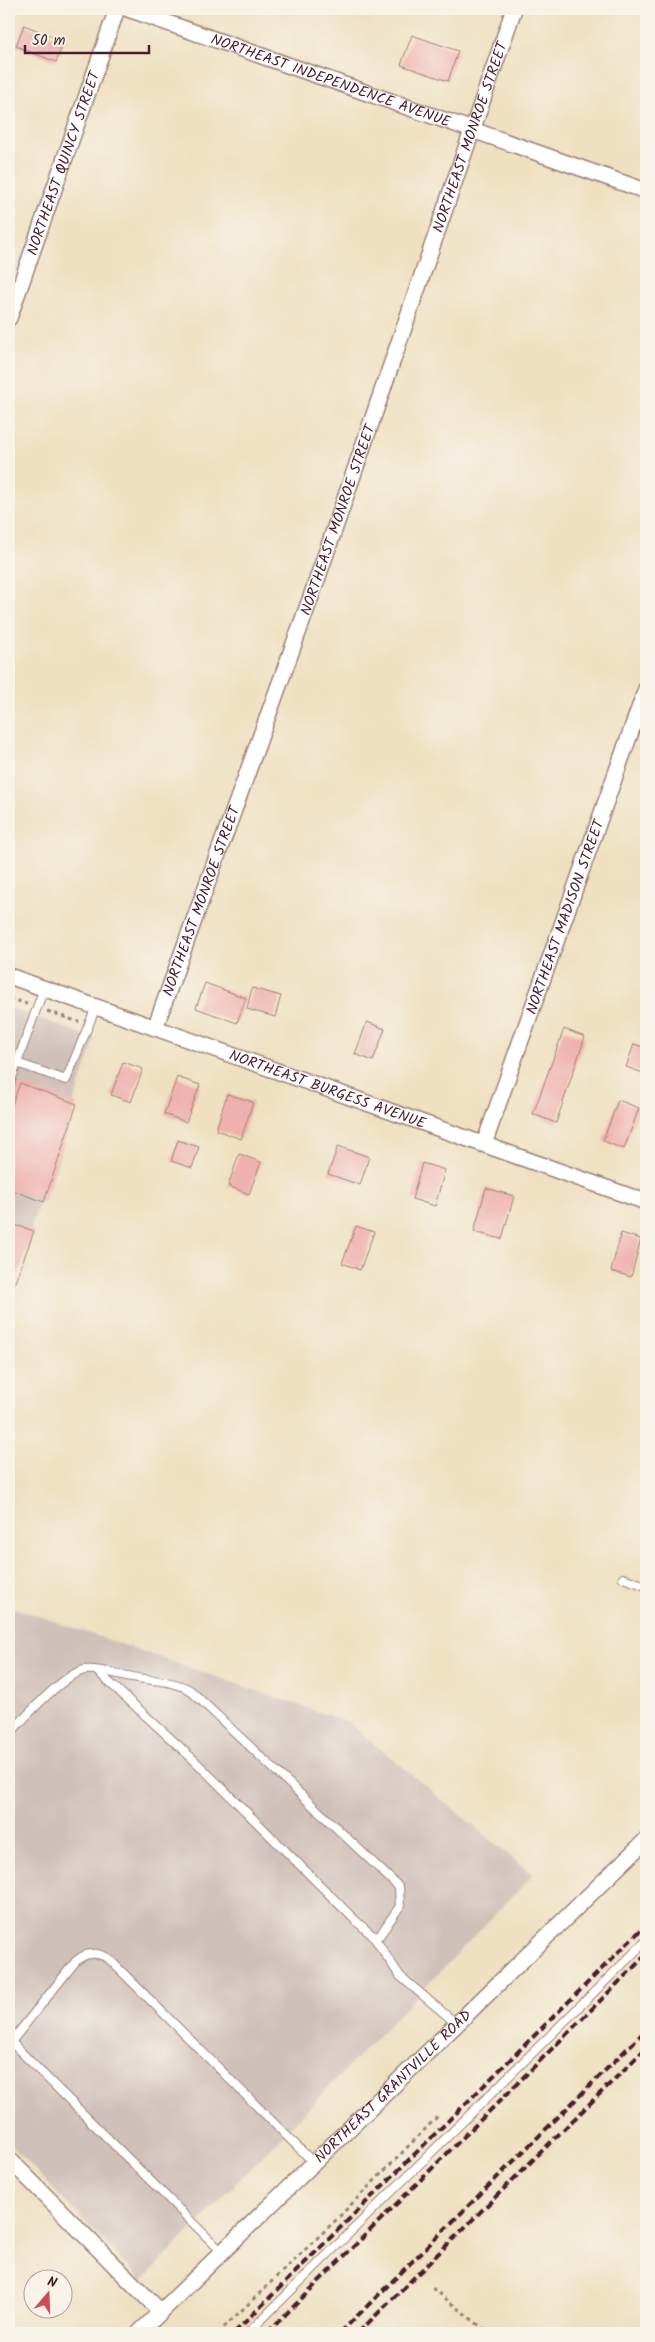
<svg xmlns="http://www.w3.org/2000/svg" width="655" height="2342" viewBox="0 0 655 2342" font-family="Kalam,sans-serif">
	<rect width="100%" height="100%" fill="#f7f3e8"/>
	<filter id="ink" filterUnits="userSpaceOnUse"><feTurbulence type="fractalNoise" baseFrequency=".02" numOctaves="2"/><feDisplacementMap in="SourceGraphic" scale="10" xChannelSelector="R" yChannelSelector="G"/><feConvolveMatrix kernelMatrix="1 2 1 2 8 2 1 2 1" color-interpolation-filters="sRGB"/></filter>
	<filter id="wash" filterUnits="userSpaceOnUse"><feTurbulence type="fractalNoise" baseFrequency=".0096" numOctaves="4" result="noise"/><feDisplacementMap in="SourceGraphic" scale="20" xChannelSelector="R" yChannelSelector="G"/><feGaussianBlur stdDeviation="1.12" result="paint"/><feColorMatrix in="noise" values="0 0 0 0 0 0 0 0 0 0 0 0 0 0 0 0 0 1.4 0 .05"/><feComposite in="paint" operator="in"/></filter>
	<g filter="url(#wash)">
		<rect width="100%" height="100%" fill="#efe0c1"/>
		<g fill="#cfc0ba">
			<polygon points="9,1007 95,1039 9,1292"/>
			<polygon points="9,1606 348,1722 533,1875 142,2281 9,2143"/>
		</g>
		<g id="blocks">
			<g fill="#efb1ad">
				<polygon points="24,25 64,41 56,62 16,46"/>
				<polygon points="412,35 458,51 448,81 401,65"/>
				<polygon points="205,983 246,998 237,1023 196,1008"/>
				<polygon points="252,988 281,996 275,1017 247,1009"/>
				<polygon points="367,1022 385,1029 373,1061 355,1054"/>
				<polygon points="564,1029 585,1037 556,1123 533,1114"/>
				<polygon points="634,1044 646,1048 646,1074 626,1067"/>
				<polygon points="123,1062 143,1069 131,1102 111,1095"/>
				<polygon points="177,1077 200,1085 186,1122 164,1114"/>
				<polygon points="20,1083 77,1104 44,1202 9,1189 9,1113"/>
				<polygon points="227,1094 253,1102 241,1139 216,1130"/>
				<polygon points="618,1100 639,1108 624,1149 603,1141"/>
				<polygon points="178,1140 199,1147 192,1168 171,1161"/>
				<polygon points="338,1146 369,1157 360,1185 328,1174"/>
				<polygon points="239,1154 261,1162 249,1194 228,1186"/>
				<polygon points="422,1163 445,1170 435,1206 412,1199"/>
				<polygon points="486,1188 514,1196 502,1239 474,1232"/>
				<polygon points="9,1223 34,1231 10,1296 9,1295"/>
				<polygon points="356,1226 374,1232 360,1270 342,1263"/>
				<polygon points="621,1233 641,1239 631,1277 611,1271"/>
			</g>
		</g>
	</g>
	<g filter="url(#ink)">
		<use href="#blocks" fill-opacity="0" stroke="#9c8076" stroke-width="1"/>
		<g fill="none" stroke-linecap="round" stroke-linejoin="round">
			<g stroke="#9c8076" stroke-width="10">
				<g id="lane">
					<polyline points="44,988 17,1063 66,1080 96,1007"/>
					<polyline points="9,1086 17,1063"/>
					<polyline points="623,1578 646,1586"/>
					<path d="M9,1734C26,1717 63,1674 85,1670C98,1668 124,1676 138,1678C156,1681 174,1681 190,1690L399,1887L400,1906L380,1935L373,1936L356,1921L194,1760L97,1671"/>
					<polyline points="373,1936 400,1976 458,2025"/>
					<path d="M223,2253L11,2042L76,1961C86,1952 97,1952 108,1958L315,2164"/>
					<polyline points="248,2333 646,1941"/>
				</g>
			</g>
			<g stroke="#9c8076" stroke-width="18">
				<g id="street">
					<path id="s1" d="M128,9L646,191"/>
					<path id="s2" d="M9,318L117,9"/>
					<path id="s3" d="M9,976L646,1202"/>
					<path id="s4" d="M155,1028L311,597L514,9"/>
					<path id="s5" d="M484,1144L646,689"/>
					<polyline points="9,2159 161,2312"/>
					<path id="s6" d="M139,2333L646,1840"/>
				</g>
			</g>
			<g stroke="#9c8076" stroke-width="3" stroke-dasharray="4 4" stroke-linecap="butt">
				<polyline points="9,998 27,1004"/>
				<polyline points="47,1011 79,1022"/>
				<polyline points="432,2288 489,2333"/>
				<polyline points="218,2333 335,2221 439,2115"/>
				<polyline points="640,2333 646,2326"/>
			</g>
			<use href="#lane" stroke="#fff" stroke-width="8"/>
			<use href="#street" stroke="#fff" stroke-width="15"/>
			<g stroke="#4a1f2b" stroke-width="4" stroke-dasharray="8 4" stroke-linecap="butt">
				<polyline points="234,2333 646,1925"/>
				<polyline points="267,2333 646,1955"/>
				<polyline points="340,2333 646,2030"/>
				<polyline points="358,2333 646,2048"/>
			</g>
		</g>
	</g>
	<g text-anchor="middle" stroke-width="4.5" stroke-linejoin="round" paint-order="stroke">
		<g font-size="15" fill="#4a1f2b" stroke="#f7f3e8">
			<text dy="5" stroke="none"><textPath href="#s1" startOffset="215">NORTHEAST INDEPENDENCE AVENUE</textPath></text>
			<text dy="5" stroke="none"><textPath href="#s4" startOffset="945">NORTHEAST MONROE STREET</textPath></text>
			<text dy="5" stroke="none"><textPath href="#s2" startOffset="164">NORTHEAST QUINCY STREET</textPath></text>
			<text dy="5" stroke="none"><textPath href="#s4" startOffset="540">NORTHEAST MONROE STREET</textPath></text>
			<text dy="5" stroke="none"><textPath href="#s4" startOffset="135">NORTHEAST MONROE STREET</textPath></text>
			<text dy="5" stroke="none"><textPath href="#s5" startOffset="241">NORTHEAST MADISON STREET</textPath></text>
			<text dy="5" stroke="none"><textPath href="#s3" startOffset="338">NORTHEAST BURGESS AVENUE</textPath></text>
			<text dy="5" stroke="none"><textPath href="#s6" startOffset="354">NORTHEAST GRANTVILLE ROAD</textPath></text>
		</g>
	</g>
	<rect width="655" height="2342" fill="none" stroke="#f7f3e8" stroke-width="30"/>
	<g transform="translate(48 2294) rotate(19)"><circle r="24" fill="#f7f3e8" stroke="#b29e9c"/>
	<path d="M0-4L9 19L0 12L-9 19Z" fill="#d1495b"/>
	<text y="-8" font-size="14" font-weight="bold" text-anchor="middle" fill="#4a1f2b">N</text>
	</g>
	<path d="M25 45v8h124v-8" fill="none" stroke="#4a1f2b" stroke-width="2.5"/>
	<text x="32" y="45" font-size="15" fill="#4a1f2b" stroke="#f7f3e8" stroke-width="4" paint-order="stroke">50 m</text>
</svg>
